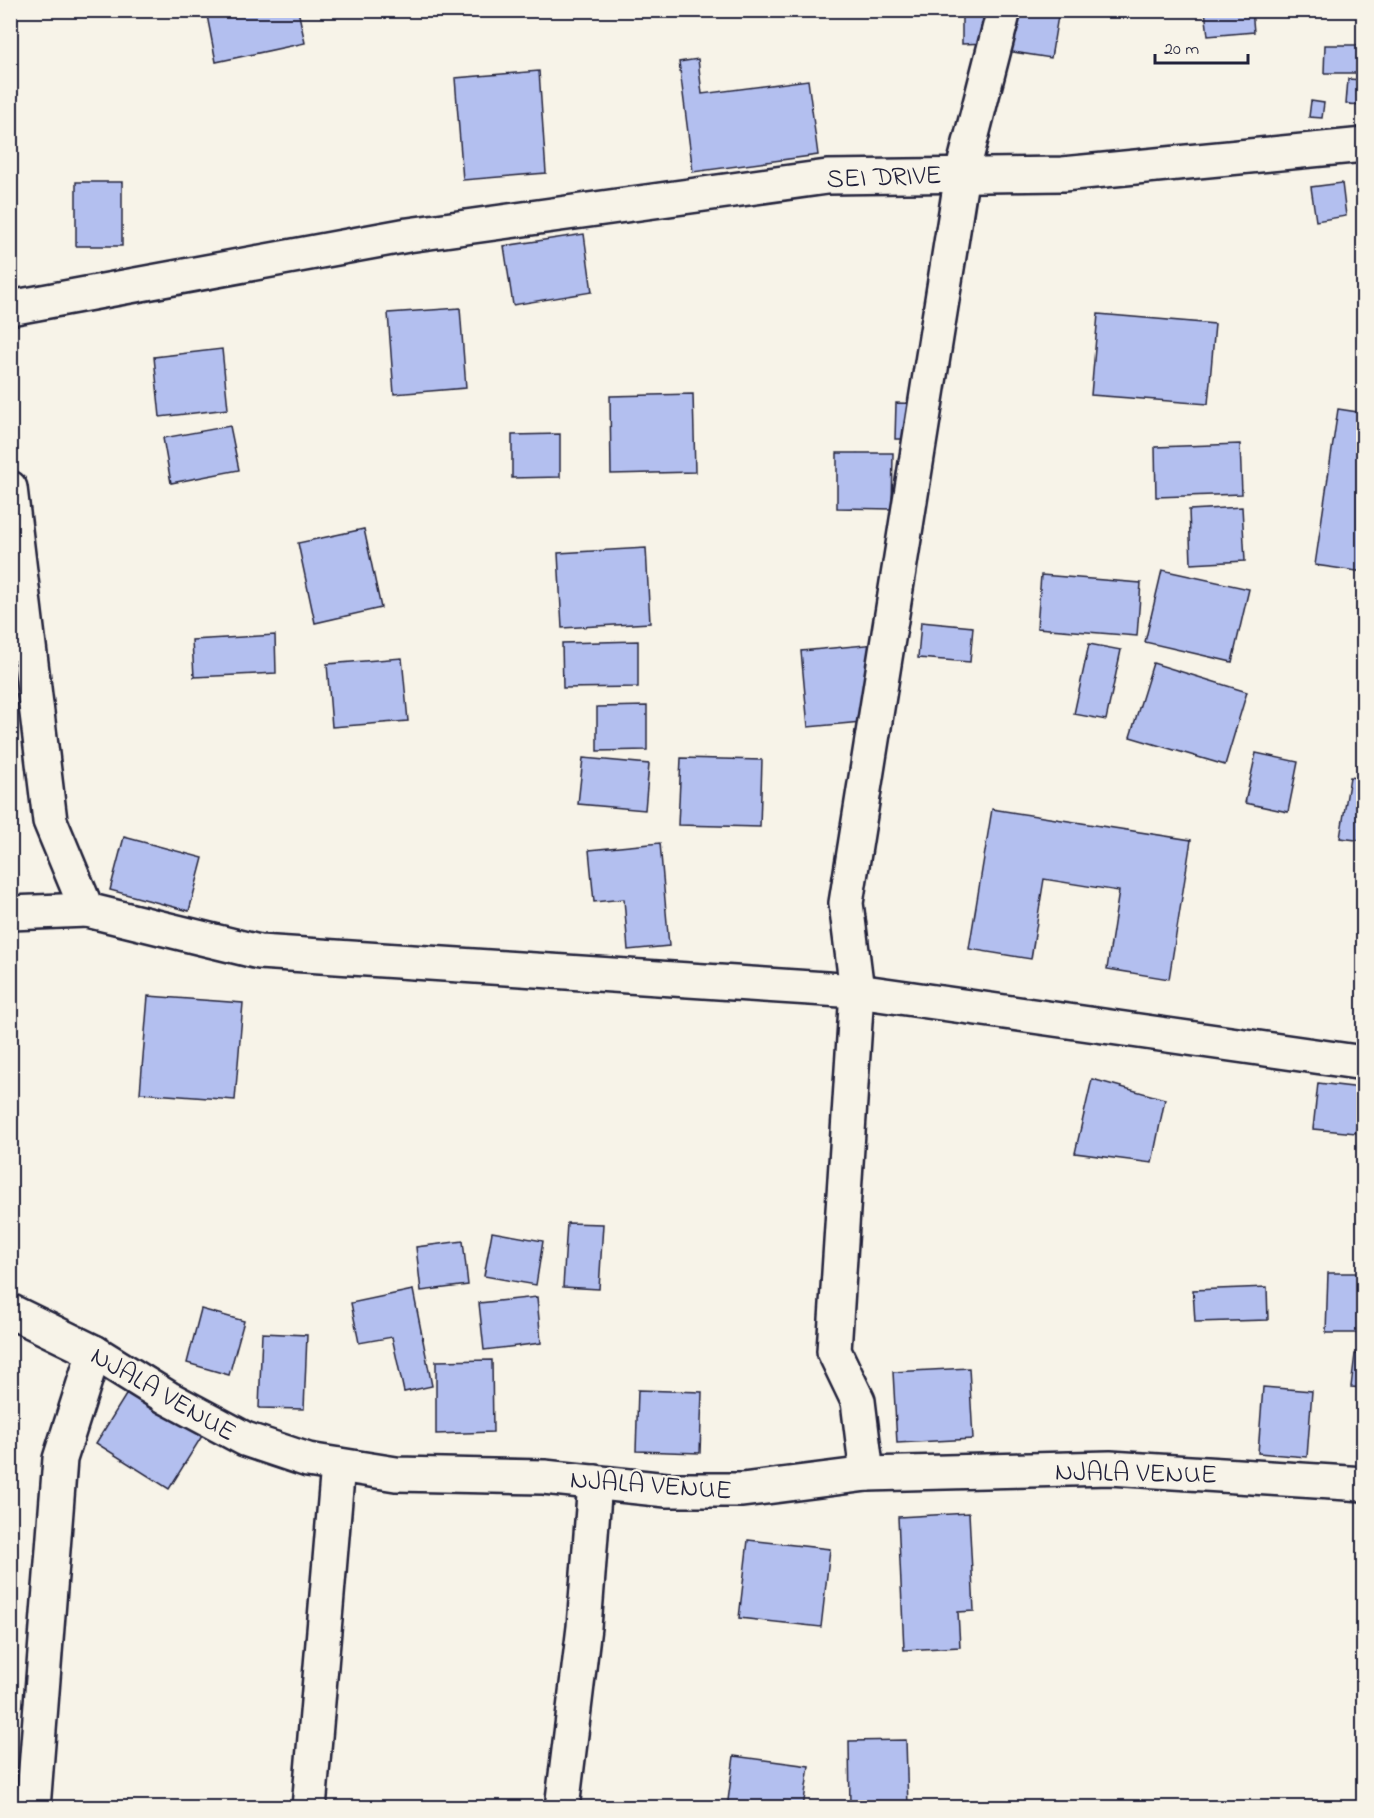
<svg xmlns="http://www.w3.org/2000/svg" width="1374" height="1818" viewBox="0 0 1374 1818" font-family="'Indie Flower',sans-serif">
	<rect width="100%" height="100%" fill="#f7f3e8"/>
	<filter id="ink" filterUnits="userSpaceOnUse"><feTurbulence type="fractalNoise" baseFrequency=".0167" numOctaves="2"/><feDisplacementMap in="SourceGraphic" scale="12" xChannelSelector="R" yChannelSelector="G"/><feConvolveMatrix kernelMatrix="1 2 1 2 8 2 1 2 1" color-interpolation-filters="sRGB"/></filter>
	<g filter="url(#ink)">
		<g fill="#b3bfef" stroke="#22223b" stroke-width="1.5">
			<polygon points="206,10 298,10 305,43 216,62"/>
			<polygon points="962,10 987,10 987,43 962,44"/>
			<polygon points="1000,10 1059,10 1051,58 994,49"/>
			<polygon points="1205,10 1252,10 1254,32 1208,36"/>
			<polygon points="1325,45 1364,45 1364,73 1324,73"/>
			<polygon points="698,59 702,94 808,80 818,155 693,172 679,62"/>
			<polygon points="539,71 546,173 463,180 455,78"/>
			<polygon points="1348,79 1364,80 1364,105 1346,104"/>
			<polygon points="1311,101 1324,103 1322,118 1309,117"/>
			<rect x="76" y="182" width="46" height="64"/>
			<polygon points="1342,183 1346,216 1316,221 1311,187"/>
			<polygon points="584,234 592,292 513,305 504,246"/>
			<polygon points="460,308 466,388 394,394 388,313"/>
			<polygon points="1098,314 1215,324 1208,404 1091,395"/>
			<polygon points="222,349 228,409 160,417 154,357"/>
			<polygon points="693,394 695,472 611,474 610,396"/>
			<polygon points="896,403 931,404 930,439 895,439"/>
			<polygon points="1338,409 1364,413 1364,572 1315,565"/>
			<polygon points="230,426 239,470 171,483 163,438"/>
			<polygon points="560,434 560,477 512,478 512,435"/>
			<polygon points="1240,444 1242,494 1156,497 1155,447"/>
			<polygon points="837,453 893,453 892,509 837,508"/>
			<polygon points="1242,507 1245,561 1191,564 1189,510"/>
			<polygon points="364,529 381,608 315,623 298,543"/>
			<polygon points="646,548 650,623 562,628 558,553"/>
			<polygon points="1162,570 1249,589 1232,662 1145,642"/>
			<polygon points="1041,575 1141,583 1137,636 1037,628"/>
			<polygon points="921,622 973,627 970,662 918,658"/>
			<polygon points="275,635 276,673 194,677 192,640"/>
			<polygon points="638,641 638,687 563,688 562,643"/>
			<polygon points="876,644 883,720 808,727 801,651"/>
			<polygon points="1089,644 1121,650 1106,720 1074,714"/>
			<polygon points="402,658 408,721 332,727 327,664"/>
			<polygon points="1153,663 1247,692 1225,765 1130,737"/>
			<polygon points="647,706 647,750 597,751 597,707"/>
			<polygon points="1256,753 1298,762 1288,812 1245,803"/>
			<polygon points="583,758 649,764 645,810 578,804"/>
			<polygon points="681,758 762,760 760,827 678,825"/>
			<polygon points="1350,777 1364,779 1364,841 1340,838"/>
			<polygon points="992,809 1191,840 1169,979 1107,969 1119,891 1044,879 1031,959 969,949"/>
			<polygon points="124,837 203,858 189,911 110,890"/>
			<polygon points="660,843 669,946 628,950 624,899 594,902 589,850"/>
			<polygon points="148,996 243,1003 235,1100 140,1093"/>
			<polygon points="1092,1079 1165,1099 1152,1163 1075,1153"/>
			<polygon points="1318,1083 1361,1088 1356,1133 1313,1129"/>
			<polygon points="567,1223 603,1224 599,1289 563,1287"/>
			<polygon points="492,1232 543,1241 536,1285 484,1276"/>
			<polygon points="463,1241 468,1285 421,1291 416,1247"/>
			<polygon points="1328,1273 1364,1273 1364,1333 1326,1333"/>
			<polygon points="1267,1287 1268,1320 1195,1322 1193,1290"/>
			<polygon points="413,1290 432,1386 404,1392 392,1337 359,1343 351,1303"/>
			<polygon points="537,1297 541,1343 484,1350 479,1303"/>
			<polygon points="201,1309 244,1321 229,1375 187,1363"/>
			<polygon points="262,1333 307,1335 304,1409 259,1408"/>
			<polygon points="1355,1354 1364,1355 1364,1388 1351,1387"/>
			<polygon points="492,1360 493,1432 436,1434 436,1361"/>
			<polygon points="969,1368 973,1439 897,1443 893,1372"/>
			<polygon points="1263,1387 1312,1391 1307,1457 1258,1453"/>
			<polygon points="129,1390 202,1436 169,1489 96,1443"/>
			<polygon points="638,1390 702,1392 700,1453 636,1451"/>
			<polygon points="969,1513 974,1611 958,1612 960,1647 904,1650 898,1517"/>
			<polygon points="748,1540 830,1549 821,1627 739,1618"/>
			<polygon points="906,1740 908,1808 850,1808 849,1741"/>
			<polygon points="734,1756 809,1766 803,1808 727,1808"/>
		</g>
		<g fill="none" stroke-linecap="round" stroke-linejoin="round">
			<g stroke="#22223b" stroke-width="38">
				<g id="minor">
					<polyline points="10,308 408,235 827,177 1063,174 1364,145"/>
					<polyline points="10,488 50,821 87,910 259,952 857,991 1364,1063"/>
					<polyline points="10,913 87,910"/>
					<polyline points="10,1311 94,1352 168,1398 245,1439 308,1460 396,1474 544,1477 667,1490 742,1490 867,1474 1110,1468 1364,1484"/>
					<polyline points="867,1474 858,1401 834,1351 857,991 846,903 962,174 1004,10"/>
					<polyline points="33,1808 60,1459 94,1352"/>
					<polyline points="309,1808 338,1465"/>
					<polyline points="562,1808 584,1627 595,1482"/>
				</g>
			</g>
			<use href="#minor" stroke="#f7f3e8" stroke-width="33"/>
		</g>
	</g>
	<g text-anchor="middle" stroke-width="4.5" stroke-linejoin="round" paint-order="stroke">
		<g font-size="27" fill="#22223b" stroke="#f7f3e8">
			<text transform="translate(884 176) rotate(-2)" y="9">SEI DRIVE</text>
			<text transform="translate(164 1393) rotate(30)" y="9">NJALA VENUE</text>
			<text transform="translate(1136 1472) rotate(1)" y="9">NJALA VENUE</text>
			<text transform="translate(651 1484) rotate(4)" y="9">NJALA VENUE</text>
		</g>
	</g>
	<rect width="1374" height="1818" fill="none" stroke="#f7f3e8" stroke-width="36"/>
	<rect x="18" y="18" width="1338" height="1782" fill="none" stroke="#22223b" stroke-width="2" filter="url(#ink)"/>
	<path d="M1155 54v9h93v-9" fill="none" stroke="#22223b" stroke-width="3"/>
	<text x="1164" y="54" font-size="18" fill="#22223b" stroke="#f7f3e8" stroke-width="4.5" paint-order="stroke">20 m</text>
</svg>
